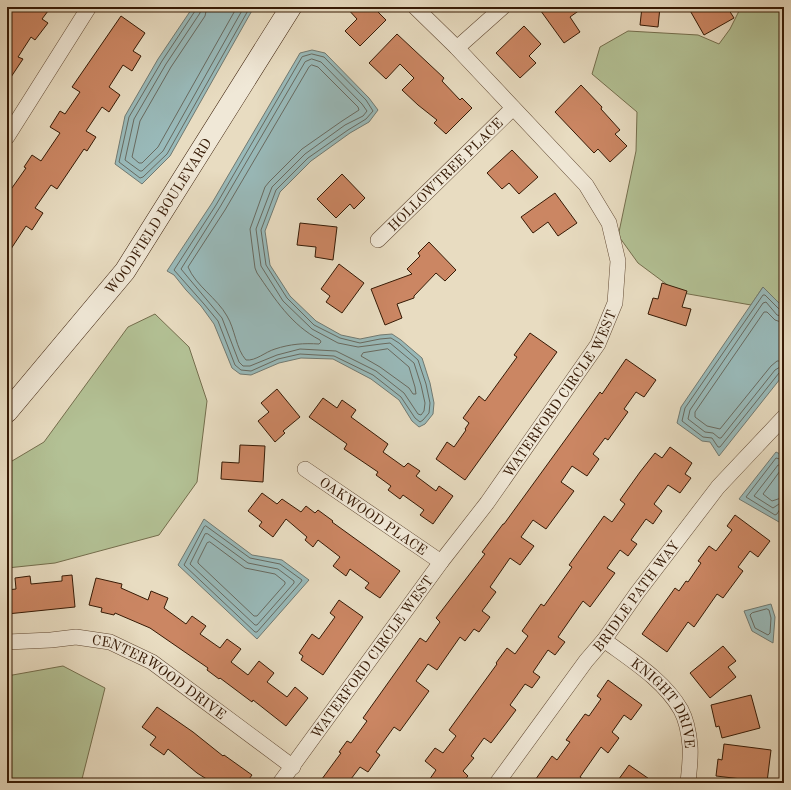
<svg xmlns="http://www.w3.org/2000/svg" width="791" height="790" viewBox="0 0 791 790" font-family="'Old Standard TT',serif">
	<rect width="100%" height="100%" fill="#e8dcc1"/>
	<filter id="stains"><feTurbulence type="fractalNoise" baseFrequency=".005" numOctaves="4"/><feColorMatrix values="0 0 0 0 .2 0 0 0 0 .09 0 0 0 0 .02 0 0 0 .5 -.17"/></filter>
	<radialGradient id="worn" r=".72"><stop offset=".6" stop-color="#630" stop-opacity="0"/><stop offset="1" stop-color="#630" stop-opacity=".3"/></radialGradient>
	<g fill="#b3c195" stroke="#746e4d">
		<polygon points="741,7 784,7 784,325 782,306 763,287 751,305 677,292 638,263 620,238 619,232 636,151 637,112 592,74 600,47 628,31 698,35 719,44 730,29"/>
		<polygon points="155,314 189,347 207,401 197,482 159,535 55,563 7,568 7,464 44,442 128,327"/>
		<polygon points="63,666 105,688 81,783 7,783 7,676"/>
	</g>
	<g fill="#99baba" stroke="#717a72">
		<polygon points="193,7 254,7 170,156 142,184 115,164 125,116 158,59"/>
		<polygon points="312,50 325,53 369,98 378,110 369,122 350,133 311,161 280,192 265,231 270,265 290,296 316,321 341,335 360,339 380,335 392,334 401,340 422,358 430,383 434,403 433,414 425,424 419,427 412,421 399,400 371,379 333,359 301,358 279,363 251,375 240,374 232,368 214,324 201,306 186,290 174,275 167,271 212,203 300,53"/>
		<polygon points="763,287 782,306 784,325 784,374 719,456 710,442 702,441 677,423 681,407"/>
		<polygon points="776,452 784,456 784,507 779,522 739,499"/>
		<polygon points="204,519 252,555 282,560 309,580 257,639 178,565"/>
		<polygon points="771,604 775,617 773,643 752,631 744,611"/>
	</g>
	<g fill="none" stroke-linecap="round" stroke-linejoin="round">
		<g stroke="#686a60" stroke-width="1">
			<polyline points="196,7 195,11 162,61 129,117 119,162 140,178 143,177 167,154 250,7"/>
			<polyline points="201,7 200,13 166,64 134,119 125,160 140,171 142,171 163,151 244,7"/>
			<polyline points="207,7 205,16 171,67 140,121 132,157 139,163 142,163 158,147 237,7"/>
			<polygon points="312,54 324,57 366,100 373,111 366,119 348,130 308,158 276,190 261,230 266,265 287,298 314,325 340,338 360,343 380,339 391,338 399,343 418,360 426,384 430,403 429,413 423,420 420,422 415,418 401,397 373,375 334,356 300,354 278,359 251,371 241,370 235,365 218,321 204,304 174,270 216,205 302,57"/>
			<polygon points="312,59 321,62 362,104 367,111 363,116 345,125 305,154 272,187 256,229 261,266 283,301 312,329 338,343 358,347 381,344 390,343 414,363 421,385 425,403 424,411 421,415 418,414 404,393 376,371 336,351 300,349 277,355 250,366 243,366 239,362 222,318 181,269 220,207 305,62"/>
			<path d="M312,65L318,67L358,107L359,110L342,121L302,149L269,182L265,187L250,229L255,268L257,273C275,299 291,325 320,340L321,342L319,344C304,343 290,344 275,349C265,352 256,361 246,360C236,349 235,329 227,316C217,298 196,286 188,267L225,210L309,67Z"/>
			<polyline points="784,311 780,310 765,295 763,295 685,408 682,421 703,437 712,438 718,447 720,447 779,373 784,372"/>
			<polyline points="784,317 777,315 766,302 763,303 690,410 688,419 705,432 713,433 719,438 721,438 775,370 780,367 784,367"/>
			<polyline points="784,323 775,320 767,312 764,312 695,412 695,417 707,426 720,429 771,366 777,361 784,361"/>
			<polygon points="388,349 409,367 415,387 416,394 413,394 409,388 380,367 361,356 363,353"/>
			<polyline points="784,460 776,458 746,497 775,515 777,514 780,509 784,508"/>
			<polyline points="784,465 778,465 754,496 773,508 779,504 784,503"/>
			<polyline points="784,471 780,471 763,494 772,501 784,497"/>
			<polygon points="206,526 250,558 280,564 302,580 301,582 257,632 255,632 184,565 204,527"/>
			<polygon points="208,534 248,563 278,569 294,581 294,583 257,625 255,625 190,564 205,534"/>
			<polygon points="210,542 245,568 275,574 285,582 285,584 257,616 254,616 198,563 198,561 207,543"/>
			<polygon points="767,609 769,610 771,618 770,633 768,635 755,628 750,615 752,613"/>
		</g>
	</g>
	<g fill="#cb8663" stroke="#361a05">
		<polygon points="7,7 51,7 42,19 48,23 35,40 31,37 18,57 23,59 7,83"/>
		<polygon points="346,7 373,7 386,20 360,46 345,31 357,19"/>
		<polygon points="538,7 584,7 570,17 580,32 564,43"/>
		<polygon points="642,7 660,7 658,27 640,25"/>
		<polygon points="688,7 727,7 734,18 704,35"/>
		<polygon points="121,16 145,33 133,51 141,56 132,71 123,65 109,87 120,95 109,112 102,107 86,131 96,137 87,151 84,149 57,189 51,185 35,208 43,213 32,230 26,226 7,255 7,195 26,168 24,167 32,155 41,161 60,133 50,127 60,111 65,114 80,92 72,87"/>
		<polygon points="524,26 541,44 529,56 536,63 520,78 496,53"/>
		<polygon points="397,34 444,78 442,81 460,100 462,98 472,108 446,134 434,123 437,120 418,105 402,90 414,78 400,64 386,79 369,63"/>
		<polygon points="581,85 602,107 601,109 620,130 615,134 627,146 610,162 598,149 594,153 555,112"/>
		<polygon points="512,150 538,177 519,194 509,183 502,189 487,173"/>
		<polygon points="342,174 365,198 354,209 350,204 336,218 317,199"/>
		<polygon points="555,193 577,223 558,236 548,222 533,233 521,217"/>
		<polygon points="300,223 337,227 333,260 315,257 316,247 297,245"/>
		<polygon points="429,242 456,270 445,281 436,273 414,296 414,298 397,304 402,318 385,325 371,289 412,274 407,269 420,256 418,253"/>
		<polygon points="339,264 364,283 342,313 326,302 330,296 321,289"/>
		<polygon points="662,283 687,291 682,307 691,309 686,326 648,314 653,298 658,299"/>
		<polygon points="530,333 557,352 465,480 436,459 447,442 454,447 466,430 465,429 469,423 463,418 479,396 485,401 517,357 514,355"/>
		<polygon points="626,359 656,380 644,397 636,392 624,409 628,412 608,440 605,438 593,454 599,459 587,476 572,466 561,482 574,491 546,529 533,520 521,537 534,546 520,565 510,558 490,587 496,592 482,611 490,617 479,632 474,629 465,641 460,637 437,670 428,664 416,681 429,691 400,731 394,727 376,752 380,755 368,772 360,767 348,783 319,783 341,753 339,752 347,741 351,743 367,721 363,718 420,638 426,642 440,622 436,618 485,554 482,552 503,524 504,524 600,392 602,394"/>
		<polygon points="277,389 300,417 283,431 285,433 275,442 258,421 269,412 261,403"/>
		<polygon points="323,398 337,408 342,400 356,410 351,417 388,444 383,452 404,467 408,463 420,471 416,476 436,491 439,486 453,496 433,524 420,515 424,510 403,495 400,499 388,490 391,486 376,475 378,472 344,449 347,444 309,417"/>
		<polygon points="240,445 265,446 263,482 221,479 222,462 239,463"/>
		<polygon points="670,447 692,463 685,474 691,478 680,493 668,485 654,504 662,511 653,524 646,519 631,540 637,544 628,556 620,550 607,568 615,573 590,607 583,601 558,637 565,642 555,655 548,650 533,672 540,677 532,688 525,684 510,705 516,710 507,722 491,743 484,738 471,756 474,758 463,771 468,776 462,783 427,783 436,770 425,761 435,748 443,753 456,736 449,730 497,664 496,663 507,648 515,654 528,636 522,631 541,604 544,606 572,567 569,565 604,516 612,522 625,504 620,500 640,472 655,453 662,458"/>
		<polygon points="262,493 277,504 282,499 301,512 306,506 315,513 318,510 333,521 332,522 400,571 380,598 365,588 369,583 350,569 346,576 333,566 340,557 318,540 313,547 305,540 307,537 286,519 273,537 259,526 262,522 248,511"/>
		<polygon points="735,515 770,541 758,557 750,551 738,567 743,571 723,598 717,594 694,627 688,622 667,652 642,634 675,588 679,591 686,581 688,582 701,563 698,561 709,546 716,551 732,530 727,526"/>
		<polygon points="72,575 75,607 7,614 7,590 16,589 15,578 30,576 31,584 62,581 62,576"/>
		<polygon points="96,578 122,584 121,588 148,600 151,591 168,598 164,608 186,624 192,616 206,626 200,634 220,648 227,639 241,649 231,662 248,675 259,661 274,673 267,682 287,697 295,687 308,698 286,726 253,700 252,702 220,678 219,679 207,670 208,668 150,628 115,613 114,615 101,612 102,608 89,605"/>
		<polygon points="339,600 363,617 323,675 301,660 303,656 299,653 312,634 319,639 335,617 330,613"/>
		<polygon points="723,646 736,661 728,667 736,677 710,698 690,673"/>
		<polygon points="608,680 642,705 631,720 624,715 612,732 619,738 608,753 601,747 580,777 588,783 533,783 552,756 557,760 570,742 566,740 585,714 589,716 601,699 597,696"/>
		<polygon points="751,695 760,728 722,738 719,726 716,727 711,705"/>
		<polygon points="157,707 193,732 223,756 224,755 252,775 246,783 213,783 197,773 168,749 164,755 150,745 156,737 142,727"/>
		<polygon points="724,744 771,750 767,782 716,776 718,759 722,760"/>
		<polygon points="629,765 655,783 616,783"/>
	</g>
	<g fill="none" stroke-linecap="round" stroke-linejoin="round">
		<g stroke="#624a34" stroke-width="16">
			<g id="street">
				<polyline points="457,48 503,7"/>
				<polyline points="7,137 89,7"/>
				<path id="s1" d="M378,240L513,108"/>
				<path id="s2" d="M305,469L441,562"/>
				<path id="s3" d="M604,640C631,660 664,680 681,710C687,721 689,734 690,746C691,758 689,771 688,783"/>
				<path id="s4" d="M7,642L51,640L76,637L110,642L152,662L293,767"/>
				<path id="s5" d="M280,783L441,562L487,503L598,344L615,303L618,261L609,223L586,185L457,48L415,7"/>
				<path id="s6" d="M497,783L586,661L604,640L637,593L718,487L784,417"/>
			</g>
		</g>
		<g stroke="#361a05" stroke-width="22">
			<g id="secondary">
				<path id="s7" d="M7,412L125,271L291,7"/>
			</g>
		</g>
		<use href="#street" stroke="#f0e8d7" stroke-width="15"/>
		<use href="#secondary" stroke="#f0e8d7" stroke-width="21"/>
	</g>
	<g text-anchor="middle" stroke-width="3.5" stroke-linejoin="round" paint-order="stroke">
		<g font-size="14" fill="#361a05" stroke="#f0e8d7">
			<text dy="5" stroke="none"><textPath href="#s1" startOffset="94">HOLLOWTREE PLACE</textPath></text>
			<text dy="5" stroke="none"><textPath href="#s7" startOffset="248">WOODFIELD BOULEVARD</textPath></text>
			<text dy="5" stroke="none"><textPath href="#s5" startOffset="480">WATERFORD CIRCLE WEST</textPath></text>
			<text dy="5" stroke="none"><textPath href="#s2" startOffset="83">OAKWOOD PLACE</textPath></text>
			<text dy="5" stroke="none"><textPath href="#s6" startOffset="233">BRIDLE PATH WAY</textPath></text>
			<text dy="5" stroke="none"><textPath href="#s5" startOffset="156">WATERFORD CIRCLE WEST</textPath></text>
			<text dy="5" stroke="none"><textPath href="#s4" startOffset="163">CENTERWOOD DRIVE</textPath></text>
			<text dy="5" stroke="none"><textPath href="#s3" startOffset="90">KNIGHT DRIVE</textPath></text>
		</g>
	</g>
	<rect width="791" height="790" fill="none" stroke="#e8dcc1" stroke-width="24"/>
	<rect x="8" y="8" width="775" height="774" fill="none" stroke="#361a05" stroke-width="2"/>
	<rect x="12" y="12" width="767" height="766" fill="none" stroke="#361a05"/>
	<rect width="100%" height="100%" filter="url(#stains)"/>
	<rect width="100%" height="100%" fill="url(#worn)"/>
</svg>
